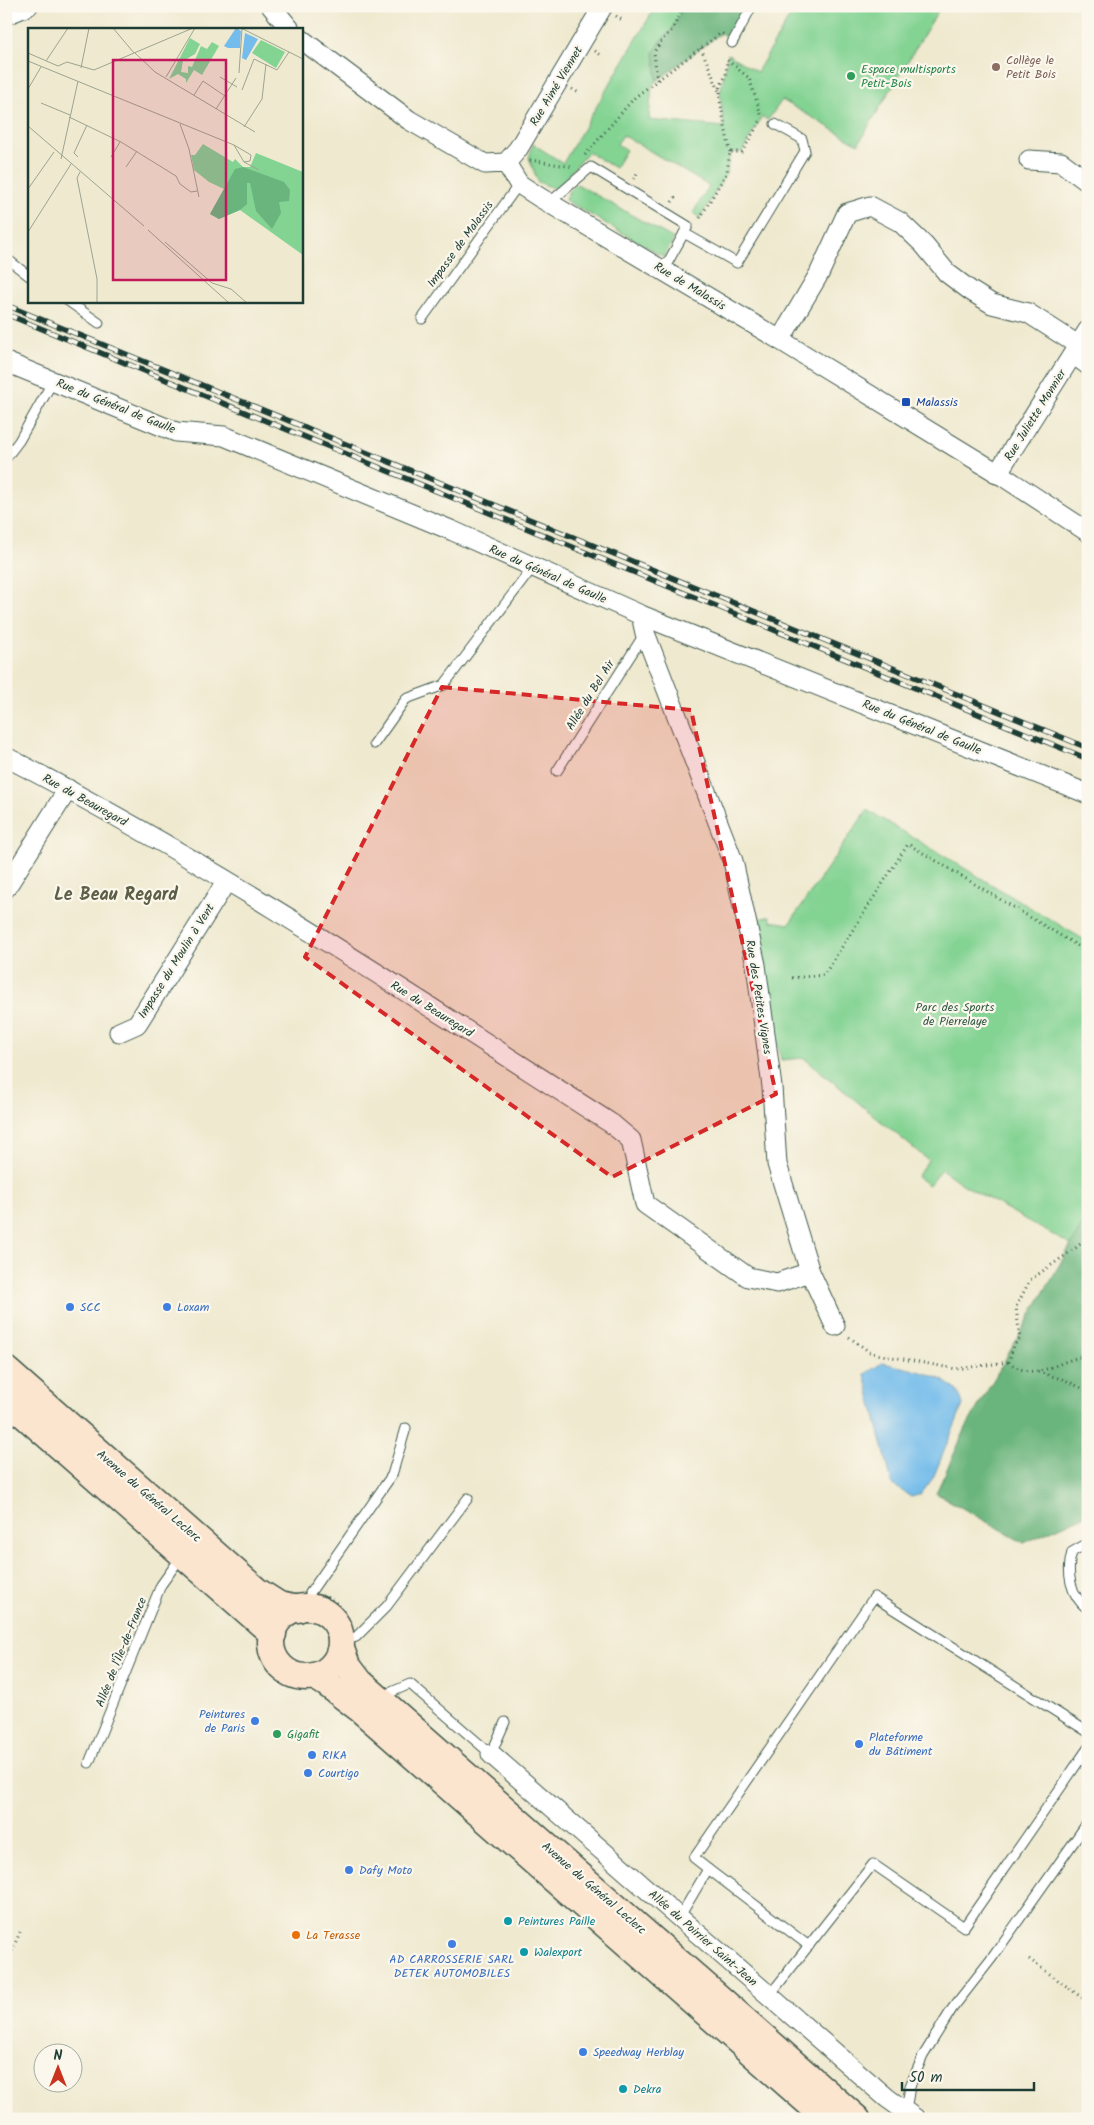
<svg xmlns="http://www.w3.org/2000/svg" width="1094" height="2125" viewBox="0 0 1094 2125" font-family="Kalam,sans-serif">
	<rect width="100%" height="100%" fill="#fbf7ec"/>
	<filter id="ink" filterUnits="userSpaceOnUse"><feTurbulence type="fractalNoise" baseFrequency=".02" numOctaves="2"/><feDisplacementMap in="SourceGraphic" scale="10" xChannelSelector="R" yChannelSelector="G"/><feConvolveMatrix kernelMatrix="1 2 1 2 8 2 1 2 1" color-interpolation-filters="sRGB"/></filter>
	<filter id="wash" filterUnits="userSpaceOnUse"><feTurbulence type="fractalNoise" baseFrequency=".0096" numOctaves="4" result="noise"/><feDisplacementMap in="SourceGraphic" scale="20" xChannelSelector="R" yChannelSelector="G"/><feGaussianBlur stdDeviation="1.12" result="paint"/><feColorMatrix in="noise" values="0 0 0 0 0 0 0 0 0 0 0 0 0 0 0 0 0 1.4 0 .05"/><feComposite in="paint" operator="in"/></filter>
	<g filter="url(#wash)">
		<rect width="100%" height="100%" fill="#efe9cf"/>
		<g fill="#83d393" stroke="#518864">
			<polygon points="656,6 681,6 680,14 672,30 662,40 654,52 657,81 652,85 649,120 724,127 720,94 728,54 757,72 796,6 941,6 858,144 782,100 768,120 762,117 742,152 730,153 727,172 700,218 693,213 709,186 623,135 617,144 626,150 615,168 588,152 556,189 538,182 529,158 533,144 563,163"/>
			<polygon points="577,184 674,239 664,257 565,200 569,194 567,193"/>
			<polygon points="867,810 1088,942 1088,1514 1024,1543 936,1493 966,1428 1071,1245 964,1185 941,1169 929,1185 917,1177 928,1160 804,1058 781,1060 755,920 770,916 771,921 789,924"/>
		</g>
		<g fill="#6ab57d" stroke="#447958">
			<polygon points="681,6 752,6 732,43 721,33 657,81 654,52 662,40 672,29 680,14"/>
			<polygon points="1088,1215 1088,1514 1024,1543 936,1493 966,1428"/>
		</g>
		<path fill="#73bceb" stroke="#497c90" d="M882,1363C902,1367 948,1375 959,1394C961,1397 962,1402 963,1405L933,1478L921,1494L911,1497L892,1484C884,1447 873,1411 865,1374Z"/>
	</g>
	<g filter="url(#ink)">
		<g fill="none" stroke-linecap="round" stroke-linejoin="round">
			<g stroke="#3e574b" stroke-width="11">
				<g id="service">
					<polyline points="732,43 752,6"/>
					<polyline points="549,203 591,167 688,226 663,271"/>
					<polyline points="684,233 737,263 805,151 802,139 775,124"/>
					<polyline points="6,258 29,276"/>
					<polyline points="68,301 99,323"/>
					<polyline points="422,319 519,184"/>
					<polyline points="6,458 19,441 53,381"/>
					<polyline points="374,744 406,699 444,685 533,567"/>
					<polyline points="557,771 645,633"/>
					<path d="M1088,1543L1072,1552C1066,1572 1070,1596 1088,1609"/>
					<polyline points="311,1608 310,1593 392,1475 406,1428"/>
					<polyline points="341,1642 356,1637 387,1606 468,1498"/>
					<polyline points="380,1697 410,1684 491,1754 505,1722"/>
					<polyline points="89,1763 161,1585 181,1557"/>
					<polyline points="708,1869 694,1858 874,1597 1088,1732"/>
					<polyline points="679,1918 708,1869 809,1946"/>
					<polyline points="769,1996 873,1864 964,1927 1088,1748"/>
					<polyline points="906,2111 910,2086 923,2056 952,2009 992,1958 1088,1822"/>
				</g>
			</g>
			<g stroke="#3e574b" stroke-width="21">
				<g id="minor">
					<polyline points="271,6 290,29"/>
					<polyline points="6,15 28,6"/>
					<polyline points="301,39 409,120 485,164 506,163 519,184 539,197 780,340 1004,477 1088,532"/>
					<polyline points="1029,160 1061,162 1088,182"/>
					<polyline points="506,163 518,149 603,6"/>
					<polyline points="780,340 819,274 847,213 870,206 900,222 924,245 947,273 971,291 992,304 1028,313 1078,345"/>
					<polyline points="1073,354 1088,365"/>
					<polyline points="6,362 176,432 224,436 453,531 641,615 1088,794"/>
					<polyline points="997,474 1088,330"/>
					<polyline points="641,615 645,633 733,861 756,965 772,1087 777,1164 810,1272 835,1326"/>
					<path d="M6,757C216,865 414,997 612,1124L631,1140L645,1204L748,1277L777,1283L810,1272"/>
					<polyline points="6,888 68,789"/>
					<polyline points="119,1032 137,1024 226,882"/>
					<polyline points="491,1754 887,2098 916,2119"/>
				</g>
			</g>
			<g stroke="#3e574b" stroke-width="29">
				<g id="secondary">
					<polyline points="6,1370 257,1591 279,1605 298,1609"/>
					<polyline points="6,1399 273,1634"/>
					<circle cx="306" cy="1642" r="35"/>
					<polyline points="341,1649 347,1665 360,1682 857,2119"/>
					<polyline points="314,1676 327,1684 361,1710 827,2119"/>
				</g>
			</g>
			<g stroke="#3e574b" stroke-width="3" stroke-dasharray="1 4" stroke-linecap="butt">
				<polyline points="616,16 622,20"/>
				<polyline points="701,48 719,91"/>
				<polyline points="595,51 601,55"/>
				<polyline points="657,80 654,52 662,40 672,30 680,14 681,6"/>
				<polyline points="572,89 579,93"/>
				<polyline points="730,152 720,101 720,87 726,75 727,60 749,78 762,117"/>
				<polyline points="585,155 635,97 721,33 723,34"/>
				<polyline points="530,160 573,167"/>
				<polyline points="634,179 638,171"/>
				<polyline points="672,202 677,194"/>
				<polyline points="700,218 727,172 730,152 742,152 762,118"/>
				<polyline points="792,978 824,975 908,844 1088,952"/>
				<path d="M1088,1238L1073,1250L1030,1280L1016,1307L1020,1339L1013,1346L1009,1362C1037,1385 1059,1358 1088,1356"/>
				<polyline points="849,1337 871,1353 956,1369 1009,1362"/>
				<polyline points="1080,1356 1088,1351"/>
				<polyline points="1038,1372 1065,1380 1088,1391"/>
				<path d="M322,1596C336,1599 346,1612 351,1625"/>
				<polyline points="1029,1959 1088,2002"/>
				<polyline points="6,1965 20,1932"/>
			</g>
			<use href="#service" stroke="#fff" stroke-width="9"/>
			<use href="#minor" stroke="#fff" stroke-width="19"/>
			<use href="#secondary" stroke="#fce5cf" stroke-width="26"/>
			<g stroke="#1f3d34" stroke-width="5.5">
				<g id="rail">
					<polyline points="6,305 1088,748"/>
					<polyline points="6,314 1088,759"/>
				</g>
			</g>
			<use href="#rail" stroke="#fbf7ec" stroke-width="4" stroke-dasharray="11" stroke-linecap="butt"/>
		</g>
	</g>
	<path fill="#d62828" fill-opacity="0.2" stroke="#d62828" stroke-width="4" stroke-dasharray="10 6" stroke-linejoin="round" d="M442,687L691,710L776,1094L612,1177L305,957Z"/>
	<circle fill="#8d6e63" stroke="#fbf7ec" stroke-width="2" cx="996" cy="67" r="5"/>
	<g fill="#2e9e5b" stroke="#fbf7ec" stroke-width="2">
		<circle cx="851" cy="76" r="5"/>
		<circle cx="277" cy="1734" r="5"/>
	</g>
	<rect fill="#1a4fb4" stroke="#fbf7ec" stroke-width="2" x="901" y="397" width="10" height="10" rx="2.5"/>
	<g fill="#3f7fe0" stroke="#fbf7ec" stroke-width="2">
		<circle cx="70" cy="1307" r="5"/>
		<circle cx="167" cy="1307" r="5"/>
		<circle cx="255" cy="1721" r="5"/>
		<circle cx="859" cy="1744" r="5"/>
		<circle cx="312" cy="1755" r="5"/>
		<circle cx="308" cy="1773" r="5"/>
		<circle cx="349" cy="1870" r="5"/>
		<circle cx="452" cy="1944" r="5"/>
		<circle cx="583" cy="2052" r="5"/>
	</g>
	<g fill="#0f9aa8" stroke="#fbf7ec" stroke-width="2">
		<circle cx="508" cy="1921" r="5"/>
		<circle cx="524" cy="1952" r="5"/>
		<circle cx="623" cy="2089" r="5"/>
	</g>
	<circle fill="#e8710a" stroke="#fbf7ec" stroke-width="2" cx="296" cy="1935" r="5"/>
	<g text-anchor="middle" stroke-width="4.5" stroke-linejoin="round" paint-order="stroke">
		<g font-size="12" fill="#785e54" stroke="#fbf7ec" text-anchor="start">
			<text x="1006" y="64">Collège le<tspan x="1006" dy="14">Petit Bois</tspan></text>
		</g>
		<g font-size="12" fill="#27864d" stroke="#fbf7ec" text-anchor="start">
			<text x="861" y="73">Espace multisports<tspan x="861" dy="14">Petit-Bois</tspan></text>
			<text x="287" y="1738">Gigafit</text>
		</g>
		<g font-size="12" fill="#1f3d34" stroke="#fbf7ec">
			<text transform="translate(556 86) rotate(-59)" y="4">Rue Aimé Viennet</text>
			<text transform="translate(460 244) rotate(-54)" y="4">Impasse de Malassis</text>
			<text transform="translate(690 286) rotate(31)" y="4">Rue de Malassis</text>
			<text transform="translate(116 406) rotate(22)" y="4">Rue du Général de Gaulle</text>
			<text transform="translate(1035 415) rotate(-58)" y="4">Rue Juliette Monnier</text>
			<text transform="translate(548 574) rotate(24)" y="4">Rue du Général de Gaulle</text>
			<text transform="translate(590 695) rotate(-58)" y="4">Allée du Bel Air</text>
			<text transform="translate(922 727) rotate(22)" y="4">Rue du Général de Gaulle</text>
			<text transform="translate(85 800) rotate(29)" y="4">Rue du Beauregard</text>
			<text transform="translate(176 961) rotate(-58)" y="4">Impasse du Moulin à Vent</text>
			<text transform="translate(759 997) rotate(81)" y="4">Rue des Petites Vignes</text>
			<text transform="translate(432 1009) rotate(32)" y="4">Rue du Beauregard</text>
			<text transform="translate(149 1496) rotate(41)" y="4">Avenue du Général Leclerc</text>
			<text transform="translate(121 1652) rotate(-68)" y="4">Allée de l'Île-de-France</text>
			<text transform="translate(594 1888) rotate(41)" y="4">Avenue du Général Leclerc</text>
			<text transform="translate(703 1938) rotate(41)" y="4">Allée du Poirrier Saint-Jean</text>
		</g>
		<g font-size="12" fill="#164399" stroke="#fbf7ec" text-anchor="start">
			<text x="916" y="406">Malassis</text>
		</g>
		<g font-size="12" fill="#335b47" stroke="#fbf7ec">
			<text x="955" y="1011">Parc des Sports<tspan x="955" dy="14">de Pierrelaye</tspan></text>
		</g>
		<g font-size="12" fill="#366cbe" stroke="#fbf7ec" text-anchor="start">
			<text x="80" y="1311">SCC</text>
			<text x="177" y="1311">Loxam</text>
			<text x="245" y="1718" text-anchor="end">Peintures<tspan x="245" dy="14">de Paris</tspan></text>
			<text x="869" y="1741">Plateforme<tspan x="869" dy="14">du Bâtiment</tspan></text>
			<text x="322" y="1759">RIKA</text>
			<text x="318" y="1777">Courtigo</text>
			<text x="359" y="1874">Dafy Moto</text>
			<text x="452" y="1963" text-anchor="middle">AD CARROSSERIE SARL<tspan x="452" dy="14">DETEK AUTOMOBILES</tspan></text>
			<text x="593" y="2056">Speedway Herblay</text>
		</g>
		<g font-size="12" fill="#0d838f" stroke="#fbf7ec" text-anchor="start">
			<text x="518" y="1925">Peintures Paille</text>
			<text x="534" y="1956">Walexport</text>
			<text x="633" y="2093">Dekra</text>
		</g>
		<g font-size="12" fill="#c56008" stroke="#fbf7ec" text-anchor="start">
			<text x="306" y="1939">La Terasse</text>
		</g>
		<g font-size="18" font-weight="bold" fill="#5c5f46" stroke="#fbf7ec">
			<text x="116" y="900">Le Beau Regard</text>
		</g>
	</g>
	<g transform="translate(28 28)">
		<rect width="275" height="275" fill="#efe9cf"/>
		<path d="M162,10L172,16L167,26L155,33L153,44L160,45V38L164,39L173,18L179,21L184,14L191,18L174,47L166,42L158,55V51L150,46L141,51ZM233,12L257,24L248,40L224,25ZM175,116L205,134L207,131L215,139H222L228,125L275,144V227L212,182L191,191L182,186L196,161L181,154L166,142L163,127H167Z" fill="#83d393"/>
		<path d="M215,139L256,154L262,162L261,173L251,174L253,185L244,201L228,183L222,155H219V176L212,182L191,191L182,186L207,141Z" fill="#6ab57d"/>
		<path d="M208,0L213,3L212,20H200L196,18ZM217,5L230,11L218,32L214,30Z" fill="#73bceb"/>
		<path fill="none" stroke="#9ca491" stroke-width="1" d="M85,0L106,25M213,0L275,31M0,25L30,38L39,34L66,42L165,0M107,25L127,44L227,104M0,33L206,117L223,127L222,133L216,134L206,117M18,33L40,0M53,40L61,0M211,45L214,1M138,49L167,0M192,49L209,59M0,61L13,39M214,62L226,31L249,42L261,24M166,67L175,53L197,68M13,75L42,87M188,81L208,50M41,89L93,114L148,148L152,156L163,164L169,163M152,96L161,121L171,169M0,98L116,198M216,99L234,71L238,36M50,129L46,125L59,97M83,129L92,114M33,131L50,53M216,134L231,142M98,139L109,123M52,144L49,150L69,251V275M0,161L26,124M120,202L201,275M0,204L43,136M137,214L184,255L203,261L219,275"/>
		<path fill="#c2185b" fill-opacity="0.15" stroke="#c2185b" stroke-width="2.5" d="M85,32H198V252H85Z"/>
		<rect width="275" height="275" fill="none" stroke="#1f3d34" stroke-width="2.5"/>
	</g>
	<rect width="1094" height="2125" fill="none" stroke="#fbf7ec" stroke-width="25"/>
	<g transform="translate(58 2068)"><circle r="24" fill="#fbf7ec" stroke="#a3ada2"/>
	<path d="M0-4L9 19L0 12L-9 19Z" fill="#c8321e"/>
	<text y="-8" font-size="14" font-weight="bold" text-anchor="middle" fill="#1f3d34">N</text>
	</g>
	<path d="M902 2082v8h132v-8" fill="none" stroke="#1f3d34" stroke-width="2.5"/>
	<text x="909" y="2082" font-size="15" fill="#1f3d34" stroke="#fbf7ec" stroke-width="4" paint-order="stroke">50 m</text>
</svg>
